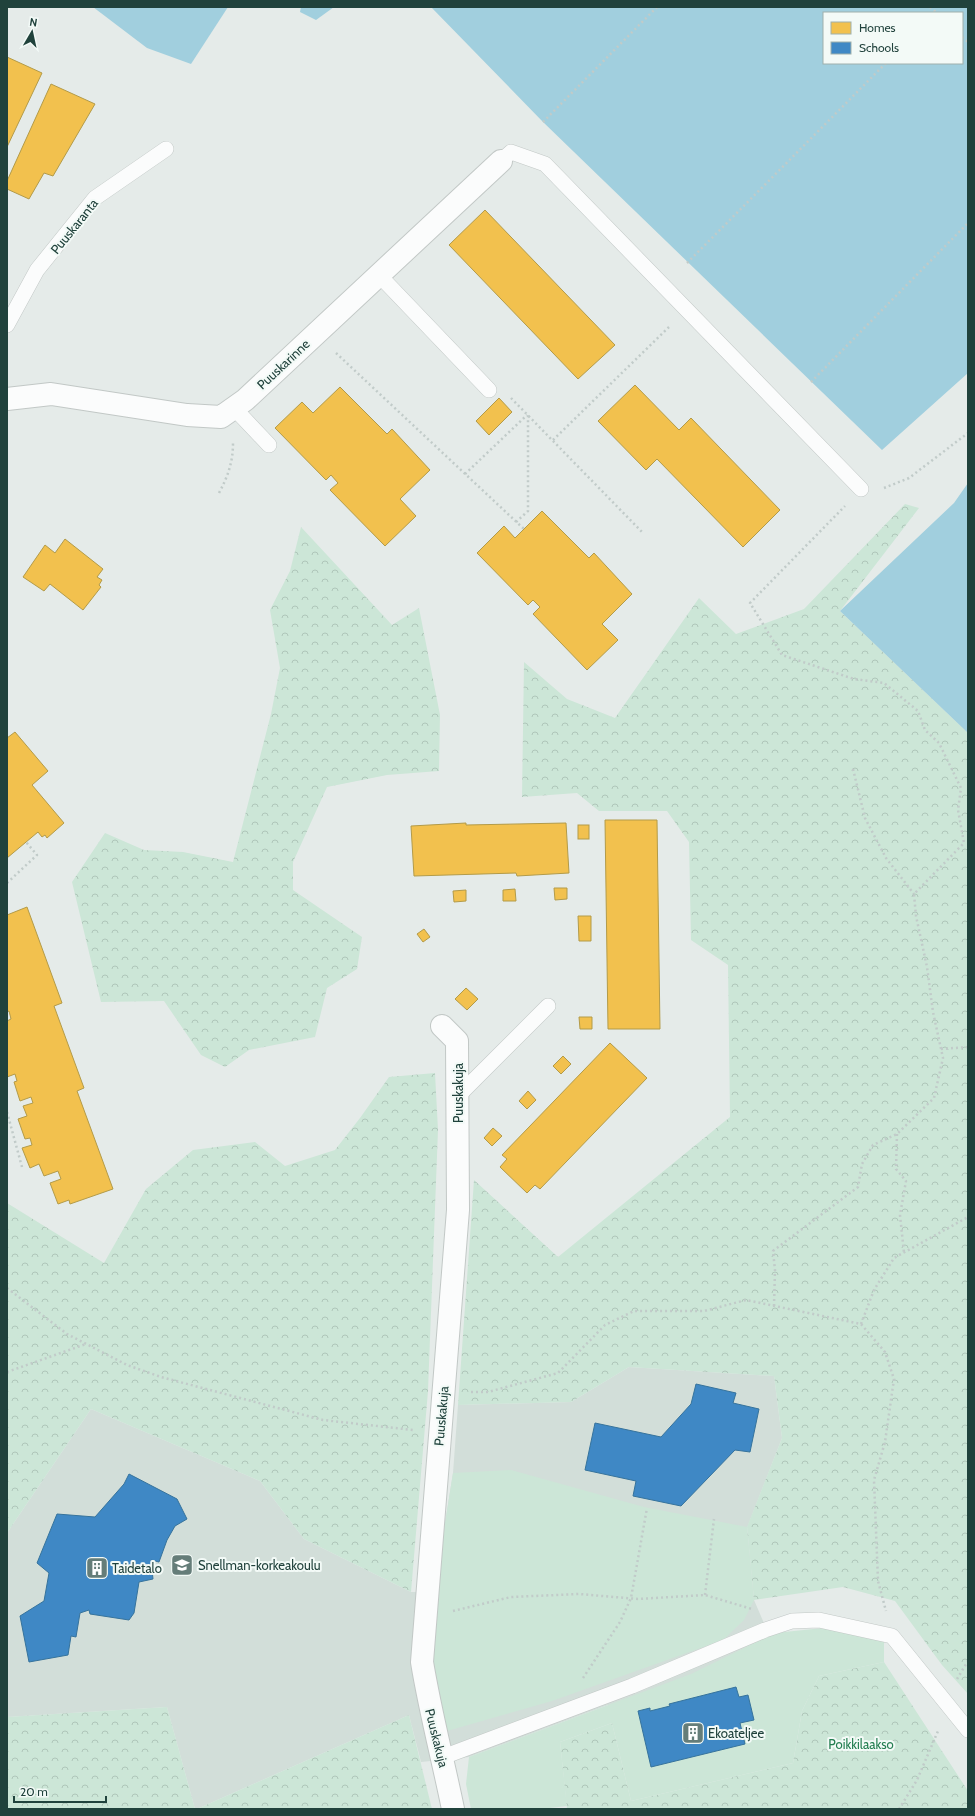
<svg xmlns="http://www.w3.org/2000/svg" width="975" height="1816" viewBox="0 0 975 1816" font-family="Cabin,sans-serif">
	<defs>
		<pattern id="forest-crowns" width="20" height="18" patternUnits="userSpaceOnUse"><rect width="20" height="18" fill="#cce6d7"/><path d="M2 6a3 3 0 1 1 6 0M12 15a3 3 0 1 1 6 0" fill="none" stroke="#afc6b9"/></pattern>
	</defs>
	<rect width="100%" height="100%" fill="#e5ebe9"/>
	<polygon fill="#d2ded9" points="629,1367 774,1376 782,1438 747,1528 754,1600 802,1711 608,1705 469,1757 421,1762 409,1715 197,1809 195,1809 167,1707 7,1717 7,1533 91,1409 260,1481 304,1539 411,1592 434,1592 453,1473 458,1405 571,1402"/>
	<g fill="#cce6d7">
		<polygon points="511,1470 644,1507 747,1527 754,1600 744,1620 723,1640 552,1701 447,1731 433,1658 434,1592 453,1473"/>
		<polygon points="823,1628 884,1641 884,1662 819,1676 802,1711 793,1763 631,1801 612,1723 560,1742 567,1806 541,1809 471,1809 466,1784 469,1757 691,1674 775,1633"/>
	</g>
	<g fill="url(#forest-crowns)">
		<polygon points="905,504 919,508 840,611 968,733 968,1694 942,1665 895,1601 843,1587 754,1600 747,1527 782,1438 774,1376 629,1367 571,1402 458,1405 474,1180 558,1257 730,1117 728,965 691,940 689,842 667,811 599,811 577,793 522,797 524,662 567,699 615,718 699,598 736,634 804,609"/>
		<polygon points="301,527 392,625 419,608 440,715 439,771 387,775 327,787 293,862 293,890 362,937 357,969 327,988 315,1037 249,1050 225,1067 201,1055 164,1001 101,1002 72,882 105,833 144,850 183,852 233,862 271,714 280,668 270,610 290,571"/>
		<polygon points="435,1073 438,1130 428,1391 411,1592 304,1539 260,1481 91,1409 7,1533 7,1203 104,1263 146,1189 193,1150 255,1142 285,1166 335,1150 360,1118 389,1077"/>
		<polygon points="884,1662 968,1791 968,1809 567,1809 560,1742 612,1723 631,1801 793,1763 802,1711 819,1676"/>
		<polygon points="167,1707 195,1809 7,1809 7,1717"/>
		<polygon points="409,1715 432,1809 197,1809"/>
	</g>
	<g fill="#a1cfde" fill-rule="evenodd">
		<polygon points="93,7 228,7 191,64 147,48"/>
		<polygon points="301,7 334,7 316,20 300,12"/>
		<path d="M431,7H968V373L882,450L543,122ZM824,13H962V63H824Z"/>
		<polygon points="968,483 968,733 840,611 954,503"/>
	</g>
	<g fill="#f2c14e" stroke="#b39b49">
		<polygon points="7,57 42,73 7,147"/>
		<polygon points="51,84 95,104 53,176 44,173 29,199 7,189 7,181"/>
		<polygon points="485,210 615,345 578,379 449,245"/>
		<polygon points="635,385 679,430 691,418 780,510 743,547 657,459 646,470 598,421"/>
		<polygon points="340,387 387,434 392,429 430,470 400,499 416,516 385,546 330,490 338,483 331,475 326,480 275,428 302,402 313,413"/>
		<polygon points="499,398 512,412 489,435 476,421"/>
		<polygon points="542,511 589,558 594,553 632,594 602,624 618,640 587,670 533,614 540,607 533,600 528,605 477,553 504,526 515,538"/>
		<polygon points="65,539 103,569 97,577 102,580 99,585 101,587 83,610 50,584 44,591 23,577 45,545 55,553"/>
		<polygon points="15,732 48,771 32,785 64,823 47,838 45,835 42,837 38,832 7,858 7,738"/>
		<polygon points="605,820 657,820 660,1029 608,1029"/>
		<polygon points="466,823 466,825 566,823 569,873 517,876 516,873 414,876 411,826"/>
		<rect x="578" y="825" width="11" height="14"/>
		<polygon points="554,888 567,888 567,899 555,900"/>
		<polygon points="515,889 516,901 503,901 503,890"/>
		<polygon points="466,890 466,901 454,902 453,891"/>
		<polygon points="27,907 62,1003 54,1006 84,1088 77,1091 113,1189 70,1204 69,1200 58,1204 50,1183 61,1179 58,1171 44,1176 39,1164 30,1168 22,1148 32,1145 30,1138 25,1139 18,1119 27,1116 23,1106 33,1103 31,1097 20,1101 14,1082 17,1081 15,1074 7,1077 7,1021 11,1019 9,1011 7,1012 7,915"/>
		<polygon points="578,916 591,916 591,941 579,941"/>
		<polygon points="424,929 430,937 423,942 417,934"/>
		<polygon points="466,988 478,999 467,1010 455,999"/>
		<polygon points="579,1017 592,1017 592,1029 580,1029"/>
		<polygon points="610,1043 647,1078 540,1189 535,1185 527,1193 500,1167 507,1159 502,1155"/>
		<polygon points="563,1056 571,1064 561,1074 553,1066"/>
		<polygon points="528,1091 536,1100 527,1109 519,1101"/>
		<polygon points="493,1128 502,1136 492,1146 484,1138"/>
	</g>
	<g fill="#3f88c5" stroke="#36739c">
		<polygon points="696,1384 736,1393 733,1403 759,1409 750,1452 735,1450 681,1506 633,1496 636,1481 585,1470 595,1423 661,1437 691,1404"/>
		<polygon points="129,1474 177,1499 187,1519 175,1526 167,1540 159,1562 151,1560 153,1579 139,1582 134,1613 129,1620 90,1614 89,1610 80,1613 76,1637 71,1636 68,1655 29,1662 20,1616 44,1601 49,1573 37,1563 57,1514 95,1517 124,1484"/>
		<polygon points="736,1687 739,1697 748,1695 754,1720 740,1723 745,1744 651,1767 638,1711 650,1708 650,1711 670,1706 669,1704"/>
	</g>
	<g fill="none" stroke-linecap="round" stroke-linejoin="round">
		<g stroke="#c2c8c6" stroke-width="16">
			<g id="service">
				<polyline points="501,161 511,152 545,164 861,489"/>
				<polyline points="379,275 489,390"/>
				<polyline points="7,325 37,270 95,198 166,149"/>
				<polyline points="234,408 269,445"/>
				<polyline points="458,1096 548,1006"/>
				<polyline points="443,1757 632,1686 765,1630 792,1621 819,1620 892,1636 968,1730"/>
			</g>
		</g>
		<g stroke="#c2c8c6" stroke-width="24">
			<g id="minor">
				<polyline points="7,399 51,394 187,415 221,417 245,400 501,161"/>
				<path d="M442,1026L457,1041L458,1210L422,1662C430,1711 443,1760 453,1809"/>
			</g>
		</g>
		<g stroke="#c1cbc9" stroke-width="2.5" stroke-dasharray="2 3" stroke-linecap="butt">
			<polyline points="930,7 937,13"/>
			<polyline points="962,37 968,42"/>
			<polyline points="543,122 657,7"/>
			<polyline points="687,263 886,63"/>
			<polyline points="336,353 524,529"/>
			<polyline points="811,382 968,223"/>
			<polyline points="511,398 643,533"/>
			<polyline points="553,440 669,327"/>
			<polyline points="465,474 527,415"/>
			<polyline points="884,488 909,478 968,433"/>
			<path d="M219,493C228,476 233,462 233,443"/>
			<polyline points="516,522 528,511 528,415"/>
			<polyline points="853,769 865,818 886,858 914,894"/>
			<polyline points="7,883 37,855 26,842"/>
			<polyline points="941,1049 968,1047"/>
			<polyline points="7,1112 22,1167"/>
			<polyline points="897,1134 896,1169 906,1181 900,1215 904,1253"/>
			<polyline points="7,1288 67,1334 127,1365 161,1377 323,1420 413,1430"/>
			<polyline points="774,1306 775,1270 773,1251 858,1187 862,1164 873,1145 897,1134 934,1098 943,1058 933,1012 927,967 916,916 914,894 964,843 958,810 961,788 939,743 925,730 918,711 884,683 854,679 782,655 750,603 845,506"/>
			<polyline points="861,1324 874,1290 894,1258 968,1217"/>
			<polyline points="7,1372 86,1344"/>
			<polyline points="471,1392 488,1392 558,1373 605,1325 634,1311 704,1311 746,1300 861,1324 885,1352 894,1379 885,1442 874,1480 878,1581 886,1611"/>
			<polyline points="705,1595 714,1519"/>
			<polyline points="453,1611 511,1597 579,1594 638,1599 705,1595 752,1609"/>
			<polyline points="583,1678 620,1622 631,1598 647,1508"/>
			<polyline points="957,1679 968,1661"/>
			<polyline points="899,1809 917,1780 938,1731"/>
		</g>
		<use href="#service" stroke="#fbfcfc" stroke-width="15"/>
		<use href="#minor" stroke="#fbfcfc" stroke-width="22"/>
	</g>
	<defs>
		<g id="university-square" transform="scale(1.15)"><rect x="-9" y="-9" width="18" height="18" rx="4" fill="#657d79" stroke="#f3faf7"/><path d="M0-5L7-2L0 1L-7-2ZM-4 1L0 2.5L4 1V4Q0 6-4 4Z" fill="#fff"/></g>
		<g id="building-square" transform="scale(1.15)"><rect x="-9" y="-9" width="18" height="18" rx="4" fill="#657d79" stroke="#f3faf7"/><path d="M-4-6H4V6H1V3H-1V6H-4ZM-2.5-4.3h1.7v1.8h-1.7ZM.8-4.3h1.7v1.8H.8ZM-2.5-1h1.7V.8h-1.7ZM.8-1h1.7V.8H.8Z" fill="#fff"/></g>
	</defs>
	<g fill-rule="evenodd">
		<use href="#university-square" x="182" y="1565"/>
		<use href="#building-square" x="97" y="1568"/>
		<use href="#building-square" x="693" y="1733"/>
	</g>
	<g text-anchor="middle" stroke-width="4" stroke-linejoin="round" paint-order="stroke">
		<g font-size="13" fill="#20423c" stroke="#f3faf7">
			<text transform="translate(74 226) rotate(-51)" y="5">Puuskaranta</text>
			<text transform="translate(283 364) rotate(-43)" y="5">Puuskarinne</text>
			<text transform="translate(458 1093) rotate(-90)" y="5">Puuskakuja</text>
			<text transform="translate(441 1416) rotate(-85)" y="5">Puuskakuja</text>
			<text transform="translate(437 1738) rotate(76)" y="5">Puuskakuja</text>
		</g>
		<g font-size="13" fill="#20423c" stroke="#f3faf7" text-anchor="start">
			<text x="198" y="1570">Snellman-korkeakoulu</text>
			<text x="112" y="1573">Taidetalo</text>
			<text x="708" y="1738">Ekoateljee</text>
		</g>
		<g font-size="13" fill="#247e51" stroke="#f3faf7">
			<text x="861" y="1749">Poikkilaakso</text>
		</g>
	</g>
	<rect width="975" height="1816" fill="none" stroke="#20423c" stroke-width="16"/>
	<rect x="823" y="12" width="140" height="52" fill="#f3faf7" stroke="#9fb0ac"/>
	<rect x="831" y="22" width="20" height="12" fill="#f2c14e" stroke="#9fb0ac"/>
	<text x="859" y="32" font-size="12" fill="#20423c">Homes</text>
	<rect x="831" y="42" width="20" height="12" fill="#3f88c5" stroke="#9fb0ac"/>
	<text x="859" y="52" font-size="12" fill="#20423c">Schools</text>
	<g transform="translate(32 32) rotate(9)" stroke="#f3faf7" stroke-width="3" paint-order="stroke">
	<path d="M0-3L7 15L0 10L-7 15Z" fill="#20423c"/>
	<text y="-6" font-size="11" font-weight="bold" text-anchor="middle" fill="#20423c">N</text>
	</g>
	<path d="M14 1796v6h92v-6" fill="none" stroke="#20423c" stroke-width="2"/>
	<text x="20" y="1796" font-size="12" fill="#20423c" stroke="#f3faf7" stroke-width="3" paint-order="stroke">20 m</text>
</svg>
